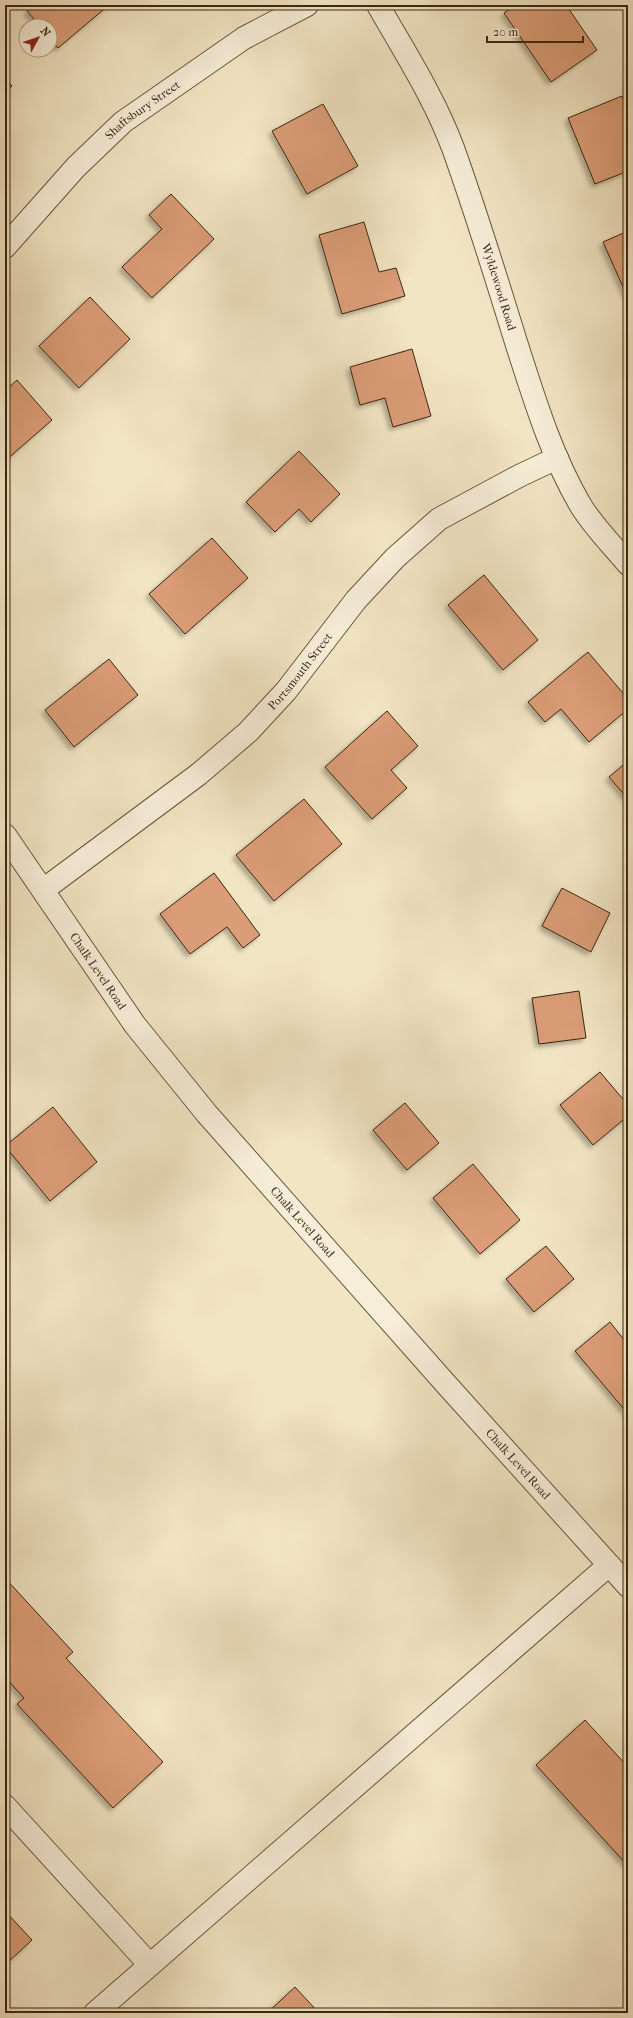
<svg xmlns="http://www.w3.org/2000/svg" width="633" height="2018" viewBox="0 0 633 2018" font-family="'IM FELL French Canon',serif">
	<defs>
		<filter id="shadow"><feDropShadow dx="-3.5" dy="3.5" stdDeviation="2" flood-color="#0004"/></filter>
	</defs>
	<rect width="100%" height="100%" fill="#f2e5c4"/>
	<filter id="stains"><feTurbulence type="fractalNoise" baseFrequency=".005" numOctaves="4"/><feColorMatrix values="0 0 0 0 .2 0 0 0 0 .09 0 0 0 0 .02 0 0 0 .5 -.17"/></filter>
	<radialGradient id="worn" r=".72"><stop offset=".6" stop-color="#630" stop-opacity="0"/><stop offset="1" stop-color="#630" stop-opacity=".3"/></radialGradient>
	<g fill="#db9d77" stroke="#3b2710" filter="url(#shadow)">
		<polygon points="34,5 109,5 58,48 50,38 50,26 40,26 27,11"/>
		<polygon points="516,5 566,5 597,50 551,82 504,13"/>
		<polygon points="5,78 12,86 5,92"/>
		<polygon points="622,96 628,111 628,171 595,184 568,118"/>
		<polygon points="323,104 358,166 307,194 272,131"/>
		<polygon points="171,194 214,239 152,298 122,267 162,229 149,215"/>
		<polygon points="364,222 379,272 396,268 405,296 342,314 319,235"/>
		<polygon points="628,231 628,298 603,242"/>
		<polygon points="90,297 130,339 79,388 39,346"/>
		<polygon points="412,349 431,416 393,427 385,398 360,405 350,367"/>
		<polygon points="17,380 52,420 5,461 5,391"/>
		<polygon points="299,451 340,494 311,522 299,509 275,532 246,502"/>
		<polygon points="212,538 248,578 185,634 149,594"/>
		<polygon points="484,575 538,640 503,670 448,605"/>
		<polygon points="588,652 628,699 628,709 589,742 561,709 545,722 528,702"/>
		<polygon points="109,659 138,695 74,747 45,710"/>
		<polygon points="387,711 418,746 391,770 407,788 372,819 325,767"/>
		<polygon points="628,761 628,799 609,777"/>
		<polygon points="304,799 342,844 274,901 236,855"/>
		<polygon points="214,873 260,935 243,948 227,927 190,954 160,914"/>
		<polygon points="562,888 610,913 591,952 542,926"/>
		<polygon points="579,991 586,1038 539,1044 532,998"/>
		<polygon points="600,1072 628,1105 628,1116 593,1145 560,1105"/>
		<polygon points="405,1103 439,1143 407,1170 373,1130"/>
		<polygon points="53,1107 97,1162 50,1201 5,1146"/>
		<polygon points="473,1164 520,1220 480,1254 433,1198"/>
		<polygon points="546,1246 574,1279 534,1312 506,1279"/>
		<polygon points="610,1322 625,1341 628,1338 628,1414 575,1351"/>
		<polygon points="5,1578 73,1652 66,1658 163,1762 113,1808 17,1704 24,1698 5,1677"/>
		<polygon points="585,1720 628,1767 628,1866 536,1765"/>
		<polygon points="5,1911 32,1940 5,1965"/>
		<polygon points="295,1987 319,2013 267,2013"/>
	</g>
	<g fill="none" stroke-linecap="round" stroke-linejoin="round">
		<g stroke="#69563d" stroke-width="24">
			<g id="minor">
				<path id="s1" d="M378,5C404,51 434,97 453,148C476,212 496,277 516,342C534,398 551,455 581,506C594,527 612,545 628,564"/>
				<path id="s2" d="M5,247L76,167L123,122L244,38L307,5"/>
				<path id="s3" d="M5,835L135,1025L207,1114L445,1383L628,1586"/>
				<path id="s4" d="M43,890L199,774L248,732L286,691L356,600L395,558L439,519L519,476L557,458"/>
				<polyline points="5,1806 150,1965"/>
				<polyline points="95,2013 609,1565"/>
			</g>
		</g>
		<use href="#minor" stroke="#f7eed9" stroke-width="22"/>
	</g>
	<g text-anchor="middle" stroke-width="3.5" stroke-linejoin="round" paint-order="stroke">
		<g font-size="12" fill="#3b2710" stroke="#f7eed9">
			<text dy="4" stroke="none"><textPath href="#s2" startOffset="195">Shaftsbury Street</textPath></text>
			<text dy="4" stroke="none"><textPath href="#s1" startOffset="308">Wyldewood Road</textPath></text>
			<text dy="4" stroke="none"><textPath href="#s4" startOffset="339">Portsmouth Street</textPath></text>
			<text dy="4" stroke="none"><textPath href="#s3" startOffset="165">Chalk Level Road</textPath></text>
			<text dy="4" stroke="none"><textPath href="#s3" startOffset="489">Chalk Level Road</textPath></text>
			<text dy="4" stroke="none"><textPath href="#s3" startOffset="813">Chalk Level Road</textPath></text>
		</g>
	</g>
	<rect width="633" height="2018" fill="none" stroke="#f2e5c4" stroke-width="20"/>
	<rect x="6" y="6" width="621" height="2006" fill="none" stroke="#3b2710" stroke-width="2"/>
	<rect x="10" y="10" width="613" height="1998" fill="none" stroke="#3b2710"/>
	<g transform="translate(38 38) rotate(50)"><circle r="19" fill="#f7eed9" stroke="#ac9e89"/>
	<path d="M0-3L7 15L0 10L-7 15Z" fill="#8f2418"/>
	<text y="-6" font-size="11" font-weight="bold" text-anchor="middle" fill="#3b2710">N</text>
	</g>
	<path d="M487 36v6h96v-6" fill="none" stroke="#3b2710" stroke-width="2"/>
	<text x="493" y="36" font-size="12" fill="#3b2710" stroke="#f7eed9" stroke-width="3" paint-order="stroke">20 m</text>
	<rect width="100%" height="100%" filter="url(#stains)"/>
	<rect width="100%" height="100%" fill="url(#worn)"/>
</svg>
